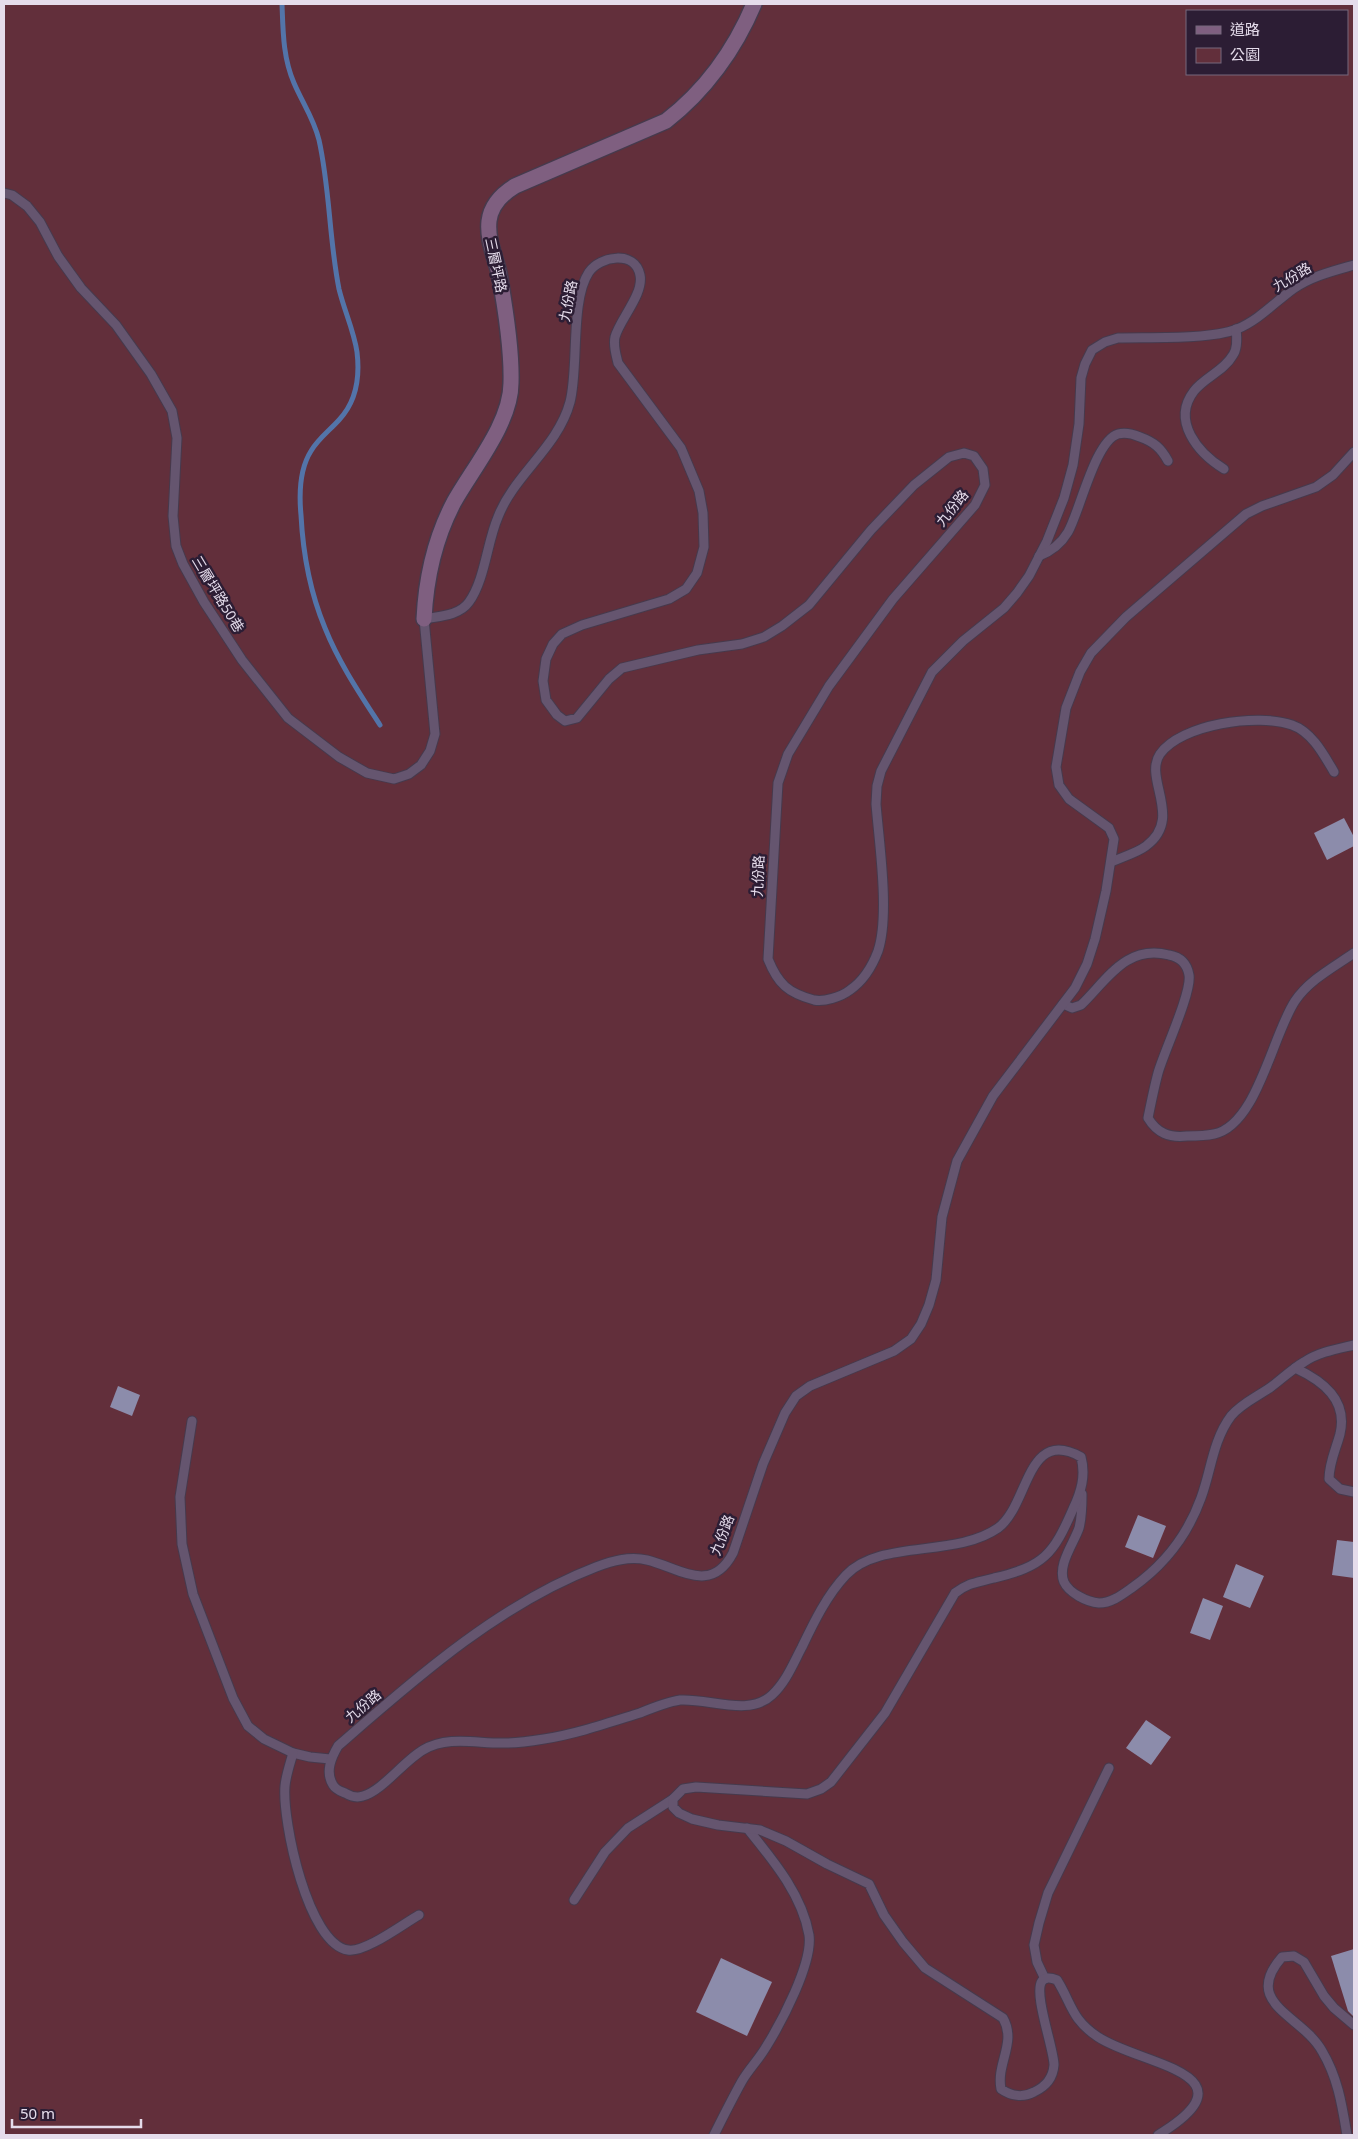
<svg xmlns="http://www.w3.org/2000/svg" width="1358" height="2139" viewBox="0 0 1358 2139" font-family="'Noto Sans','Noto Sans TC',sans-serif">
	<rect width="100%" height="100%" fill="#2c1d34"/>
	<path fill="#622f3b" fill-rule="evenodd" d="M4,4H1354V2135H4ZM1187,11H1347V74H1187Z"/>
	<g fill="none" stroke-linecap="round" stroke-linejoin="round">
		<path stroke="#5374a9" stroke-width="5" d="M282,4C283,31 283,58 294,83C302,102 314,119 319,140C330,189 329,239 339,289C344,310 354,331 357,352C360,377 357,401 339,420C329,431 318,439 311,451C299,470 299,494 301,515C303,554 310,592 325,628C339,663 360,694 380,725"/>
	</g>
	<g fill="#8c8cab">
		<polygon points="1344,818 1354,837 1354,846 1327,860 1314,833"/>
		<polygon points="118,1386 140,1395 132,1416 110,1407"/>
		<polygon points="1138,1515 1166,1526 1153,1558 1125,1547"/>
		<polygon points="1337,1540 1354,1542 1354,1578 1332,1575"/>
		<polygon points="1236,1564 1264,1576 1250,1608 1223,1597"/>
		<polygon points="1203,1598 1223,1606 1210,1640 1190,1633"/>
		<polygon points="1146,1720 1171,1737 1151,1765 1126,1748"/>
		<polygon points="1354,1949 1354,2017 1348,2011 1331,1956"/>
		<polygon points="721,1958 772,1982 747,2036 696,2012"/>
	</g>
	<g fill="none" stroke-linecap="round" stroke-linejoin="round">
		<g stroke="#463a4d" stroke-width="11">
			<g id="lane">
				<path d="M4,193L12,195L27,206L40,222L58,256L81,288L116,325L151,374L172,411L177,438L173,516L176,546L183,564L204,602L242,660L288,718L339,757L367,773L394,779L409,774L421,765L430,751L435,734L424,619C439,616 459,616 469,602C485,580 487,542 498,517C514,475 558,447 570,402C579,368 570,300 589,272C600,256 635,250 640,275C644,294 620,319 615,337C613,346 616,354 618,363L681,448L699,491L703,513L704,547L697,573L686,589L669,599L582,625L562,634L553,644L546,659L543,681L546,700L557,715L565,721L577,718L609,679L622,668L698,650L742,644L764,637L782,626L809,605L871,530L914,485L949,457L964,453L974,456L983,469L985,485L975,505L893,599L829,686L788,754L778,783L768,959C778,984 788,993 814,1000C824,1002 841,997 850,990C863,981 872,967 878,951C890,915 879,842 876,804L877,786L881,771L932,672L963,641L1004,608L1017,593L1029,576L1047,541L1064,498L1073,465L1079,424L1081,378L1085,364L1092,350L1105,342L1118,338C1149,337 1209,340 1237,329C1259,320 1275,302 1293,289C1312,276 1333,271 1354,265"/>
				<path d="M1224,469C1198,453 1171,421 1194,391C1205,377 1224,371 1233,355C1238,348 1237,337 1236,329"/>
				<path d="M1039,556C1052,551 1061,544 1068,532C1080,511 1095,441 1118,434C1125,432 1133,434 1140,437C1154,442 1161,448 1168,461"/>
				<path d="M1111,862C1122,857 1137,853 1146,846C1184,818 1143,779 1160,754C1181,724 1258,713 1292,725C1312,732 1324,755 1334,772"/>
				<path d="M1063,1004L1072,1008L1081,1005C1107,980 1126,944 1169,955C1180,957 1187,963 1189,975C1192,992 1164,1052 1158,1073C1154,1088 1151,1103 1148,1118C1157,1133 1169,1138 1187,1136C1195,1136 1205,1136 1214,1134C1257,1125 1272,1036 1295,1001C1309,980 1334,967 1354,953"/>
				<path d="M1295,1368C1323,1381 1348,1400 1340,1434C1336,1449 1329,1463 1329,1479L1340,1489L1354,1492"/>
				<polyline points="192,1421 180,1497 182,1544 193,1594 233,1698 248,1726 264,1739 293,1753 310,1757 330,1759"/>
				<path d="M1082,1494C1082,1505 1082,1517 1079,1528C1074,1543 1057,1565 1064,1582C1069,1593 1087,1602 1099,1603C1112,1603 1123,1594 1133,1587C1164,1565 1188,1534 1201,1498C1211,1471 1213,1440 1231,1416C1242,1403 1257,1397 1271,1387C1282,1379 1292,1369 1304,1362C1319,1352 1337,1349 1354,1345"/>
				<path d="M293,1753C290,1764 286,1775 285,1786C282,1821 308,1944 348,1950C365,1953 403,1924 419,1915"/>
				<polyline points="574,1900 605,1852 628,1828 673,1799"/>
				<polyline points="1045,1979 1037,1962 1034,1945 1039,1923 1048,1893 1109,1768"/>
				<path d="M714,2135C723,2117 732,2099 742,2081C749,2069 759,2059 766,2047C781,2023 813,1963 809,1935C802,1894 772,1859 747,1828"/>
				<path d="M1158,2135C1260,2073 1140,2065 1098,2037C1071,2019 1072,2004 1057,1980C1052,1978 1046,1976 1042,1981C1033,1993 1054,2049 1054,2065C1053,2078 1045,2087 1034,2092C1023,2098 1011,2096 1001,2089C996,2063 1017,2043 1003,2018L925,1968L903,1942L884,1915L869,1884L827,1864L786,1841L760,1830L718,1825L692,1819L679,1813L673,1807V1799L683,1789L696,1787L807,1794L821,1789L831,1782L885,1713L955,1593C970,1582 976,1583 994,1578C1044,1566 1053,1555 1073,1509C1081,1492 1086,1476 1081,1457C1026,1426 1029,1506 998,1528C955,1558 880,1539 846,1575C827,1595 814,1622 802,1647C793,1664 786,1682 772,1695C749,1717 709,1698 680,1700C667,1702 652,1708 640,1713C608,1723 576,1734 544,1739C532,1741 518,1743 506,1743C478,1744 449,1735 423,1750C404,1761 382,1791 363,1796C357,1798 350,1796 345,1793C340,1791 336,1790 333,1785C325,1772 331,1758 338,1746C415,1679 499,1604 596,1567C612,1561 629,1556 647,1560C680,1568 711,1595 733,1553L763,1464L785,1413L796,1396L810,1386L894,1351L911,1339L921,1324L929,1305L936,1280L942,1217L957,1161L993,1096L1075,988L1087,964L1095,939L1106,891L1114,839L1109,828L1069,799L1059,785L1056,767L1066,708L1080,672L1091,653L1126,617L1246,514L1262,506L1316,487L1333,475L1354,452"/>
				<path d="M1347,2135C1342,2105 1338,2078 1322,2051C1302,2015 1241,2004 1282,1957L1294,1956L1304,1962L1324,1996L1334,2008L1354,2025"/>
			</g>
		</g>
		<g stroke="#463a4d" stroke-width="18">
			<path id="secondary" d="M424,619C426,578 435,538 454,502C473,468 511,423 511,383C512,350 505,306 499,273C495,257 487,239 489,221C491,205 502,194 515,186L666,121C705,91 735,49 754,4"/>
		</g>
		<use href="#lane" stroke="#65556f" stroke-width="9"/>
		<use href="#secondary" stroke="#7f5f80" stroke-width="15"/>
	</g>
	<g text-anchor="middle" stroke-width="5" stroke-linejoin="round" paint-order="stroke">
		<g font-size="14" fill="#e5dceb" stroke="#2c1d34">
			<text transform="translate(496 265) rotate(78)" y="5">三層坪路</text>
			<text transform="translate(1292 277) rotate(-31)" y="5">九份路</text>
			<text transform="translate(568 301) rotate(-79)" y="5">九份路</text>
			<text transform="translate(952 508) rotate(-51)" y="5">九份路</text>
			<text transform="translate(218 594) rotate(59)" y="5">三層坪路50巷</text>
			<text transform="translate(758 876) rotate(-87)" y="5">九份路</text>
			<text transform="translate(722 1535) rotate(-69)" y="5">九份路</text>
			<text transform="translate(363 1706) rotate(-40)" y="5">九份路</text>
		</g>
	</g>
	<rect width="1358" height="2139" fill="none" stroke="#e5dceb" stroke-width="10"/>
	<rect x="1186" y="10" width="162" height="65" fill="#2c1d34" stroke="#76697d"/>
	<rect x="1196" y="26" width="25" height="8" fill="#7f5f80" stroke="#76697d"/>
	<text x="1230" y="35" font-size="15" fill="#e5dceb">道路</text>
	<rect x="1196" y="48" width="25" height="15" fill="#622f3b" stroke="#76697d"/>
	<text x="1230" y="60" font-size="15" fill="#e5dceb">公園</text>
	<path d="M12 2119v8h129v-8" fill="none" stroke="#e5dceb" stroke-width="2.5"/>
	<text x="20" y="2119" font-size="15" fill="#e5dceb" stroke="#2c1d34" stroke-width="4" paint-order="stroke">50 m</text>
</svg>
